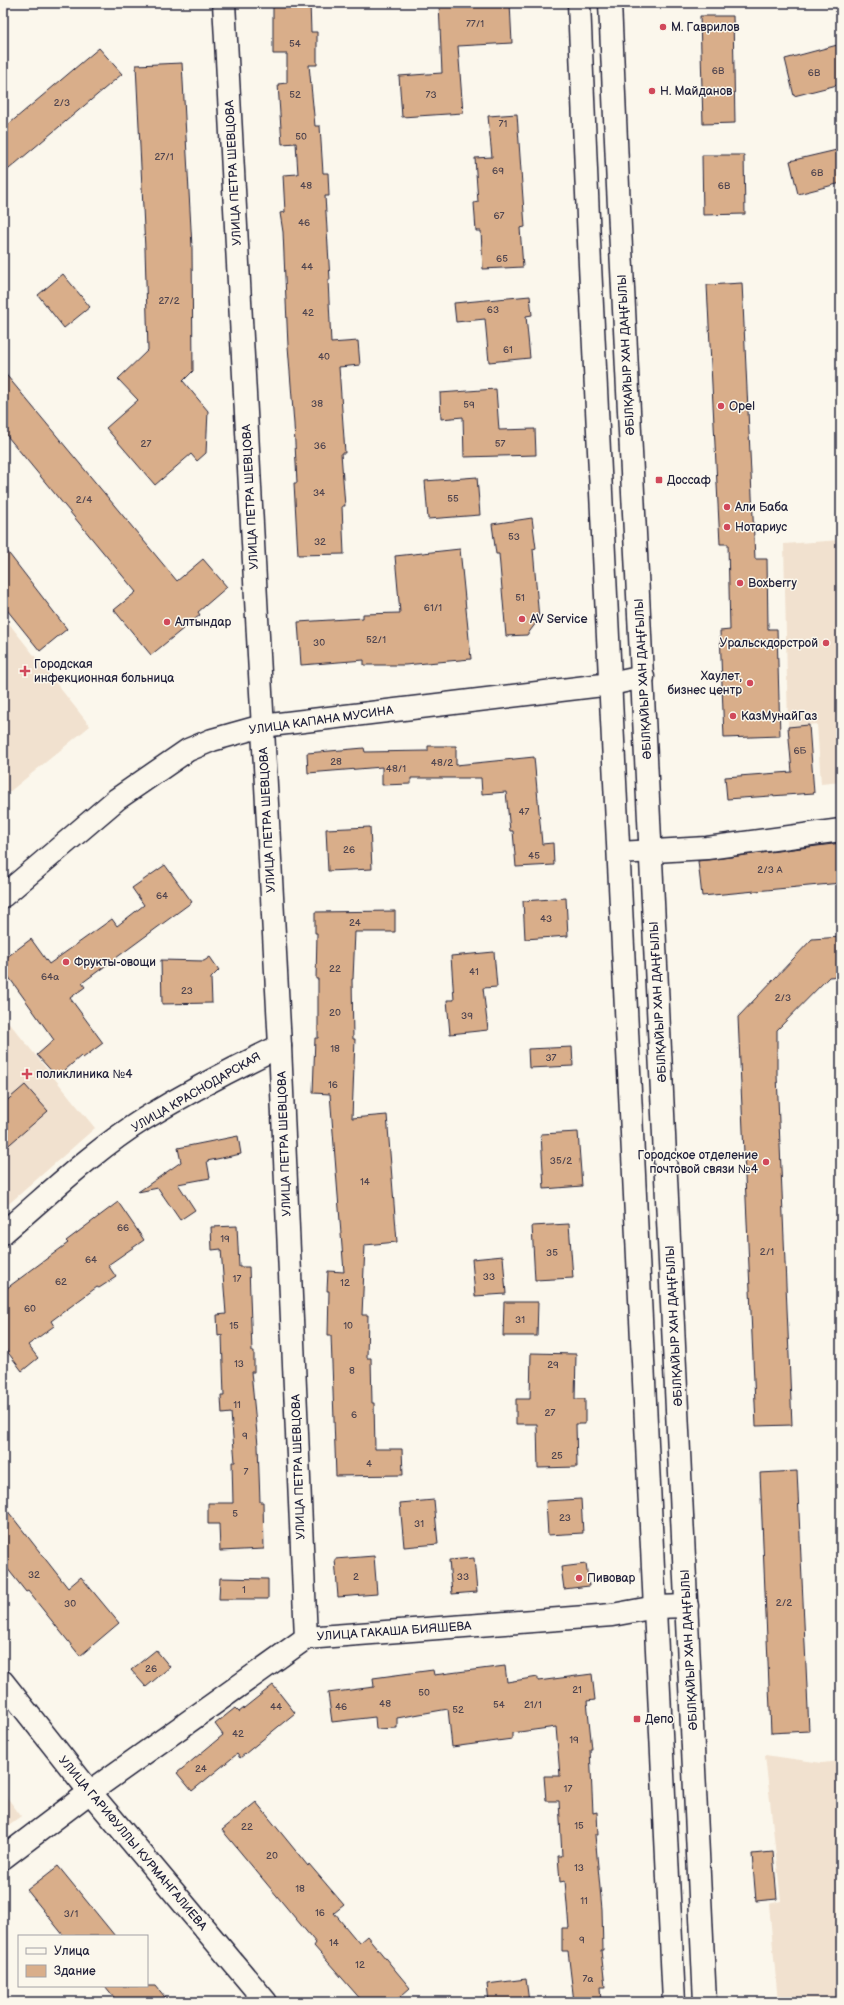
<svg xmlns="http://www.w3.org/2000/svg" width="844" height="2005" viewBox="0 0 844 2005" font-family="'Balsamiq Sans',sans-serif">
	<rect width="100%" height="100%" fill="#fbf7ec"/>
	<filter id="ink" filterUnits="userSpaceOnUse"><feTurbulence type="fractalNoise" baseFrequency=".025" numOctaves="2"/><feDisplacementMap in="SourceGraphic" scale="8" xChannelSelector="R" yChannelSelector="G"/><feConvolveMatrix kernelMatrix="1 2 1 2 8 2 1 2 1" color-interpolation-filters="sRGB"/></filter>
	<g filter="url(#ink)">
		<g fill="#f1e1cf">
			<polygon points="841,540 841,782 821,784 817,724 788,727 784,544"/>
			<polygon points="3,616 90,726 3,797"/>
			<polygon points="6,1019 95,1128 3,1209 3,1021"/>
			<polygon points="765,1755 822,1763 841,1761 841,2002 778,2002 769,1904 781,1901"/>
			<polygon points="3,1792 21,1816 3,1829"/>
		</g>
		<g fill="#d9ae8a" stroke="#22223b">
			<polygon points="273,3 310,3 311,32 317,32 317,65 309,65 315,126 320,126 323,173 328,173 329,196 325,196 330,280 328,280 331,343 358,341 360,365 339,367 345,453 341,453 345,506 342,506 344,554 298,555 294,483 297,483 294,424 288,346 283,232 280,213 285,212 283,175 298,174 296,143 282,144 278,84 287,83 287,54 273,54"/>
			<polygon points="439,3 510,3 512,43 458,46 463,113 402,117 399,76 442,73"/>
			<polygon points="700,16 733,16 735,123 703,124"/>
			<polygon points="841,44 841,84 794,96 785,59"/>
			<polygon points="99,48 122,74 3,174 3,129"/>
			<polygon points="182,63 192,247 193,371 183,381 208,411 206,453 197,461 191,454 155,485 106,428 138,400 118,379 148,350 145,249 136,65"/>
			<polygon points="517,114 525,227 520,228 523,267 483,269 481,231 476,231 474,203 478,202 475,158 492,157 488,116"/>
			<polygon points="841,149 841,183 798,194 790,161"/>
			<polygon points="702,155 744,155 745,214 703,215"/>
			<polygon points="63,274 90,307 64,328 38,295"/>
			<polygon points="742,283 755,559 767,559 768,629 777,629 780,736 724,738 720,631 730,630 728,544 720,544 707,285"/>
			<polygon points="530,296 532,315 526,316 530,358 489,362 485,319 456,322 454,303"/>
			<polygon points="3,371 177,581 203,559 227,587 198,612 200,615 151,655 114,610 136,592 3,431"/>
			<polygon points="496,389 499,430 535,429 536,455 464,457 463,417 441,419 440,393"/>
			<polygon points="477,477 480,515 428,519 425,481"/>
			<polygon points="532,518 536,548 533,549 539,619 527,635 506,636 499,554 496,554 492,524"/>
			<polygon points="3,546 67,629 40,651 3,605"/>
			<polygon points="460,549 471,659 405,665 364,665 364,660 301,665 298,622 363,618 363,614 400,613 395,556"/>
			<polygon points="809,725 814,793 727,799 725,777 792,772 788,727"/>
			<polygon points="428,746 456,746 456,765 534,757 542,844 553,843 554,865 516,867 513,831 510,831 506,792 482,794 481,778 411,778 411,784 382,785 382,767 308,773 307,753 364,748 365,752 428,751"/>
			<polygon points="370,827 372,869 328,871 326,829"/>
			<polygon points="841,843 841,883 702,896 698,861"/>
			<polygon points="165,865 192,902 82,983 85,987 70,998 103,1043 83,1058 81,1056 57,1077 37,1055 54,1040 3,969 3,960 31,939 49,964 112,919 117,926 144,905 132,888"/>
			<polygon points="566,898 568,936 525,939 523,901"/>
			<polygon points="395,911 395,932 355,932 353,979 352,979 353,1039 355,1039 352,1118 387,1115 397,1242 365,1245 362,1315 368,1315 367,1358 371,1358 372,1403 374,1403 375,1449 402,1449 403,1475 336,1476 331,1335 328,1335 329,1291 327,1291 328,1271 344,1272 330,1094 313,1093 315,1038 318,1038 318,979 316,979 317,933 315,933 315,912"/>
			<polygon points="841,937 841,976 829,977 777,1030 777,1075 792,1425 756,1426 738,1017 812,939"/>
			<polygon points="494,952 497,987 483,988 488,1030 450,1034 447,1000 454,1000 451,956"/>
			<polygon points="210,957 219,970 211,978 212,1003 162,1004 161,960 204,961"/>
			<polygon points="572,1047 573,1066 529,1068 528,1049"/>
			<polygon points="25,1085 48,1111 3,1150 3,1104"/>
			<polygon points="578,1132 582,1186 544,1189 541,1134"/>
			<polygon points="238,1136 241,1154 207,1161 210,1178 178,1184 195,1210 180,1220 158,1188 138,1192 181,1162 178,1148"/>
			<polygon points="118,1202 144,1240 108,1265 116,1277 99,1288 97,1287 51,1321 54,1326 28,1345 38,1358 22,1371 3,1346 3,1291 68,1243 66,1241"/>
			<polygon points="569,1224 573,1278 535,1280 532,1226"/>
			<polygon points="237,1226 239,1267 249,1267 252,1352 254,1352 254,1372 251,1372 258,1445 260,1502 263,1502 264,1549 220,1551 219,1524 208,1524 208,1503 233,1503 232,1462 235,1462 231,1413 222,1414 221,1396 224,1396 222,1335 218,1336 217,1315 226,1314 221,1249 212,1250 211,1227"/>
			<polygon points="503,1256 506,1294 475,1296 472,1259"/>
			<polygon points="504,1302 538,1302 537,1336 503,1336"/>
			<polygon points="531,1353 576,1354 575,1399 585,1399 585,1424 576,1424 577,1467 538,1468 537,1424 516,1424 516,1399 530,1399"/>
			<polygon points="797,1471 809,1731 771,1733 760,1473"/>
			<polygon points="581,1499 583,1533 548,1535 546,1501"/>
			<polygon points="434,1500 438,1544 404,1547 400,1503"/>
			<polygon points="3,1505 68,1588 81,1577 119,1623 80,1656 28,1591 26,1592 3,1563"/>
			<polygon points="374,1556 377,1594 338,1597 335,1559"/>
			<polygon points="474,1558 477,1592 452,1594 449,1560"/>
			<polygon points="586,1564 589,1586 564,1589 561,1567"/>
			<polygon points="220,1578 268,1579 268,1599 219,1599"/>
			<polygon points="156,1650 170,1667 146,1687 131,1670"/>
			<polygon points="505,1666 507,1682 538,1677 538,1681 592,1674 595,1700 587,1701 592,1749 590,1749 593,1813 597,1812 598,1835 595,1835 602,1909 603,1950 601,1950 605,1987 600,1987 601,2002 574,2002 568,1951 562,1951 562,1928 569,1928 565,1881 560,1882 558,1856 562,1856 559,1801 546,1801 544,1776 560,1776 556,1727 512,1733 512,1739 452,1747 448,1709 397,1718 397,1728 376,1729 375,1717 332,1722 328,1693 374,1687 373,1678 433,1670 434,1675"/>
			<polygon points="273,1685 295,1713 240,1758 237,1754 192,1791 177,1773 223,1735 215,1724 235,1708 239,1712"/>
			<polygon points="256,1802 308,1866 309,1864 344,1905 334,1913 359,1943 367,1936 410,1988 394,2002 363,2002 314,1946 316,1943 222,1830"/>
			<polygon points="773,1852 777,1899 756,1901 752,1854"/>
			<polygon points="58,1866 115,1936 64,1936 27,1890"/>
			<polygon points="526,1979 529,2002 489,2002 487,1984"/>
			<polygon points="105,1986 156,1986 169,2002 118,2002"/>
		</g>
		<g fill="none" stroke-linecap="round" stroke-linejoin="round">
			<g stroke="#22223b" stroke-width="25">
				<g id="minor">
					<polyline points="224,3 280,1046 306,1638"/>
					<polyline points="619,853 707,848 841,830"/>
					<polyline points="3,896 117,799 188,750 212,740 262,726 611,684 643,677"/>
					<path d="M3,1233C49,1194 93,1151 144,1119C188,1092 234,1068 280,1046"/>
					<polyline points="3,1682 90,1792 266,2002"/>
					<polyline points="3,1858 90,1792 306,1638 612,1615 656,1607 687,1606"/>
				</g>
			</g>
			<g stroke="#22223b" stroke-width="25">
				<g id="major">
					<polyline points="579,3 590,265 674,2002"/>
					<path d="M610,3C621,289 640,575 651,860L705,2002"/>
				</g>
			</g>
			<use href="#minor" stroke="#fbf7ec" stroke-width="22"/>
			<use href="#major" stroke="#fbf7ec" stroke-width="22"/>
		</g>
	</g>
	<g fill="#d1495b" stroke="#fbf7ec" stroke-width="1.5">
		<circle cx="663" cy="27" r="4"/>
		<circle cx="652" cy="91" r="4"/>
		<circle cx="721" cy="406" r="4"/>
		<rect x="655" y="476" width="8" height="8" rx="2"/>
		<circle cx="727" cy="507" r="4"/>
		<circle cx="727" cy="527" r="4"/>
		<circle cx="740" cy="583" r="4"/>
		<circle cx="522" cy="619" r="4"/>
		<circle cx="167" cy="622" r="4"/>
		<circle cx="826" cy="643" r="4"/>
		<path d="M23 665h4v4h4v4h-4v4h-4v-4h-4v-4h4z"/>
		<circle cx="750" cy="683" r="4"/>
		<circle cx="733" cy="716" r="4"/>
		<circle cx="66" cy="962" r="4"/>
		<path d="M25 1068h4v4h4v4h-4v4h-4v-4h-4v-4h4z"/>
		<circle cx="766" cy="1162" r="4"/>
		<circle cx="579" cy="1578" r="4"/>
		<rect x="633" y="1715" width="8" height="8" rx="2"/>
	</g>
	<g text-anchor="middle" stroke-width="3" stroke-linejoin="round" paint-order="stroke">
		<g font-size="10" fill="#50454f">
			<text x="475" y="27">77/1</text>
			<text x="295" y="47">54</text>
			<text x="718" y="74">6В</text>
			<text x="814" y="76">6В</text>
			<text x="295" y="98">52</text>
			<text x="431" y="98">73</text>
			<text x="62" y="106">2/3</text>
			<text x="503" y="127">71</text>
			<text x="301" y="140">50</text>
			<text x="164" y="160">27/1</text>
			<text x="498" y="174">69</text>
			<text x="817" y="176">6В</text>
			<text x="306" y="189">48</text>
			<text x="724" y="189">6В</text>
			<text x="499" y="219">67</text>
			<text x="304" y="226">46</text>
			<text x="502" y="262">65</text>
			<text x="307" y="270">44</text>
			<text x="169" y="304">27/2</text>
			<text x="493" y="313">63</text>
			<text x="308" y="316">42</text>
			<text x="508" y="353">61</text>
			<text x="324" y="360">40</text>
			<text x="317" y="407">38</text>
			<text x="469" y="408">59</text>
			<text x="146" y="447">27</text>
			<text x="500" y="447">57</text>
			<text x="320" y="449">36</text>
			<text x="319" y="496">34</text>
			<text x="453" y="502">55</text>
			<text x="84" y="503">2/4</text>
			<text x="514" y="540">53</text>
			<text x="320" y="545">32</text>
			<text x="520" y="601">51</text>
			<text x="433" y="611">61/1</text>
			<text x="376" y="643">52/1</text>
			<text x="319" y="646">30</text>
			<text x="800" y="754">6Б</text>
			<text x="336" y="765">28</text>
			<text x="442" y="766">48/2</text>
			<text x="396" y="772">48/1</text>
			<text x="524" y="815">47</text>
			<text x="349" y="853">26</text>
			<text x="534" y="859">45</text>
			<text x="770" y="873">2/3 А</text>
			<text x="162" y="899">64</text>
			<text x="546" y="922">43</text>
			<text x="355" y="926">24</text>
			<text x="335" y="972">22</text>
			<text x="474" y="975">41</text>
			<text x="50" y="980">64а</text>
			<text x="187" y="994">23</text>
			<text x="783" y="1001">2/3</text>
			<text x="335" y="1016">20</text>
			<text x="467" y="1019">39</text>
			<text x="335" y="1052">18</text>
			<text x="551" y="1061">37</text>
			<text x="333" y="1088">16</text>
			<text x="561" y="1164">35/2</text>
			<text x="365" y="1185">14</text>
			<text x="123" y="1231">66</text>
			<text x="225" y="1242">19</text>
			<text x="767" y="1255">2/1</text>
			<text x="552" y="1256">35</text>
			<text x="91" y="1263">64</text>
			<text x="489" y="1280">33</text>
			<text x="237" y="1282">17</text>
			<text x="61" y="1285">62</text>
			<text x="345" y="1286">12</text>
			<text x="30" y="1312">60</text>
			<text x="520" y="1323">31</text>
			<text x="234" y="1329">15</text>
			<text x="348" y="1329">10</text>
			<text x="239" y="1367">13</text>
			<text x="553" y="1368">29</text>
			<text x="352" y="1374">8</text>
			<text x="237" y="1408">11</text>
			<text x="550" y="1416">27</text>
			<text x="354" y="1418">6</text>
			<text x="245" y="1439">9</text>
			<text x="557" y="1459">25</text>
			<text x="369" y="1467">4</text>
			<text x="246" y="1475">7</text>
			<text x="235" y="1517">5</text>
			<text x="565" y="1521">23</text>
			<text x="419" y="1527">31</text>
			<text x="34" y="1578">32</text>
			<text x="356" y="1580">2</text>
			<text x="463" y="1580">33</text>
			<text x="244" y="1593">1</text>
			<text x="784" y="1606">2/2</text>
			<text x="70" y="1607">30</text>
			<text x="151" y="1672">26</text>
			<text x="577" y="1693">21</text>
			<text x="424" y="1696">50</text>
			<text x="385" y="1707">48</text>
			<text x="499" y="1708">54</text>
			<text x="533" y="1708">21/1</text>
			<text x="276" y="1710">44</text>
			<text x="341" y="1710">46</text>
			<text x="458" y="1713">52</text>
			<text x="238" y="1737">42</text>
			<text x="574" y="1743">19</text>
			<text x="201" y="1772">24</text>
			<text x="568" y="1792">17</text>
			<text x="579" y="1829">15</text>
			<text x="247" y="1830">22</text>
			<text x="272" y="1859">20</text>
			<text x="579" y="1871">13</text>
			<text x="300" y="1892">18</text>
			<text x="584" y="1904">11</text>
			<text x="320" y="1916">16</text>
			<text x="71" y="1917">3/1</text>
			<text x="582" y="1943">9</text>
			<text x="334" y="1946">14</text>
			<text x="360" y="1968">12</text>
			<text x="588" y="1982">7а</text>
		</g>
		<g font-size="12" fill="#22223b" stroke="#fbf7ec" text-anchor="start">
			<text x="671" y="31">М. Гаврилов</text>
			<text x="660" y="95">Н. Майданов</text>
			<text x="729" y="410">Opel</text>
			<text x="667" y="484">Доссаф</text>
			<text x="735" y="511">Али Баба</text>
			<text x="735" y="531">Нотариус</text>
			<text x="748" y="587">Boxberry</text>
			<text x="530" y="623">AV Service</text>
			<text x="175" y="626">Алтындар</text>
			<text x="818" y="647" text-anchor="end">Уральскдорстрой</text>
			<text x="34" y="668">Городская<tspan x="34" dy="14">инфекционная больница</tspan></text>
			<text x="742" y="680" text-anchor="end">Хаулет,<tspan x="742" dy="14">бизнес центр</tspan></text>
			<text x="741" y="720">КазМунайГаз</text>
			<text x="74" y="966">Фрукты-овощи</text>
			<text x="36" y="1078">поликлиника №4</text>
			<text x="758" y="1159" text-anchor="end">Городское отделение<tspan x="758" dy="14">почтовой связи №4</tspan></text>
			<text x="587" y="1582">Пивовар</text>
			<text x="645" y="1723">Депо</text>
		</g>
		<g font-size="12" fill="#22223b" stroke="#fbf7ec">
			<text transform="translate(233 173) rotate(-93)" y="4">УЛИЦА ПЕТРА ШЕВЦОВА</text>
			<text transform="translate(626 355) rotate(-93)" y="4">ӘБІЛҚАЙЫР ХАН ДАҢҒЫЛЫ</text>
			<text transform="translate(250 497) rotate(-93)" y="4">УЛИЦА ПЕТРА ШЕВЦОВА</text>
			<text transform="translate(643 679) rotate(-93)" y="4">ӘБІЛҚАЙЫР ХАН ДАҢҒЫЛЫ</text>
			<text transform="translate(321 720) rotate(-8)" y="4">УЛИЦА КАПАНА МУСИНА</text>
			<text transform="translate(267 820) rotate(-93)" y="4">УЛИЦА ПЕТРА ШЕВЦОВА</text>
			<text transform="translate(658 1002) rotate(-93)" y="4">ӘБІЛҚАЙЫР ХАН ДАҢҒЫЛЫ</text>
			<text transform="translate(196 1092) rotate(-30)" y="4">УЛИЦА КРАСНОДАРСКАЯ</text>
			<text transform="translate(284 1144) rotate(-92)" y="4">УЛИЦА ПЕТРА ШЕВЦОВА</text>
			<text transform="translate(674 1326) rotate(-93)" y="4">ӘБІЛҚАЙЫР ХАН ДАҢҒЫЛЫ</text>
			<text transform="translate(298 1467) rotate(-92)" y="4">УЛИЦА ПЕТРА ШЕВЦОВА</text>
			<text transform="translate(394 1631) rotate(-4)" y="4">УЛИЦА ГАКАША БИЯШЕВА</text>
			<text transform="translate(689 1650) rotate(-93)" y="4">ӘБІЛҚАЙЫР ХАН ДАҢҒЫЛЫ</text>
			<text transform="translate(133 1843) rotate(50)" y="4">УЛИЦА ГАРИФУЛЛЫ КУРМАНГАЛИЕВА</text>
		</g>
	</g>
	<rect width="844" height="2005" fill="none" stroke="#fbf7ec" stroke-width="16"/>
	<rect x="8" y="8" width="828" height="1989" fill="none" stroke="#22223b" stroke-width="1.5" filter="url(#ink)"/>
	<rect x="18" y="1935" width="130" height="52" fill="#fbf7ec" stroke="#a4a2a5"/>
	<rect x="26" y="1948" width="20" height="6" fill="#fbf7ec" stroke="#a4a2a5"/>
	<text x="54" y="1955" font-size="12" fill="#22223b">Улица</text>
	<rect x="26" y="1965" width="20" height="12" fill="#d9ae8a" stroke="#a4a2a5"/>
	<text x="54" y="1975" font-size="12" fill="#22223b">Здание</text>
</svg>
